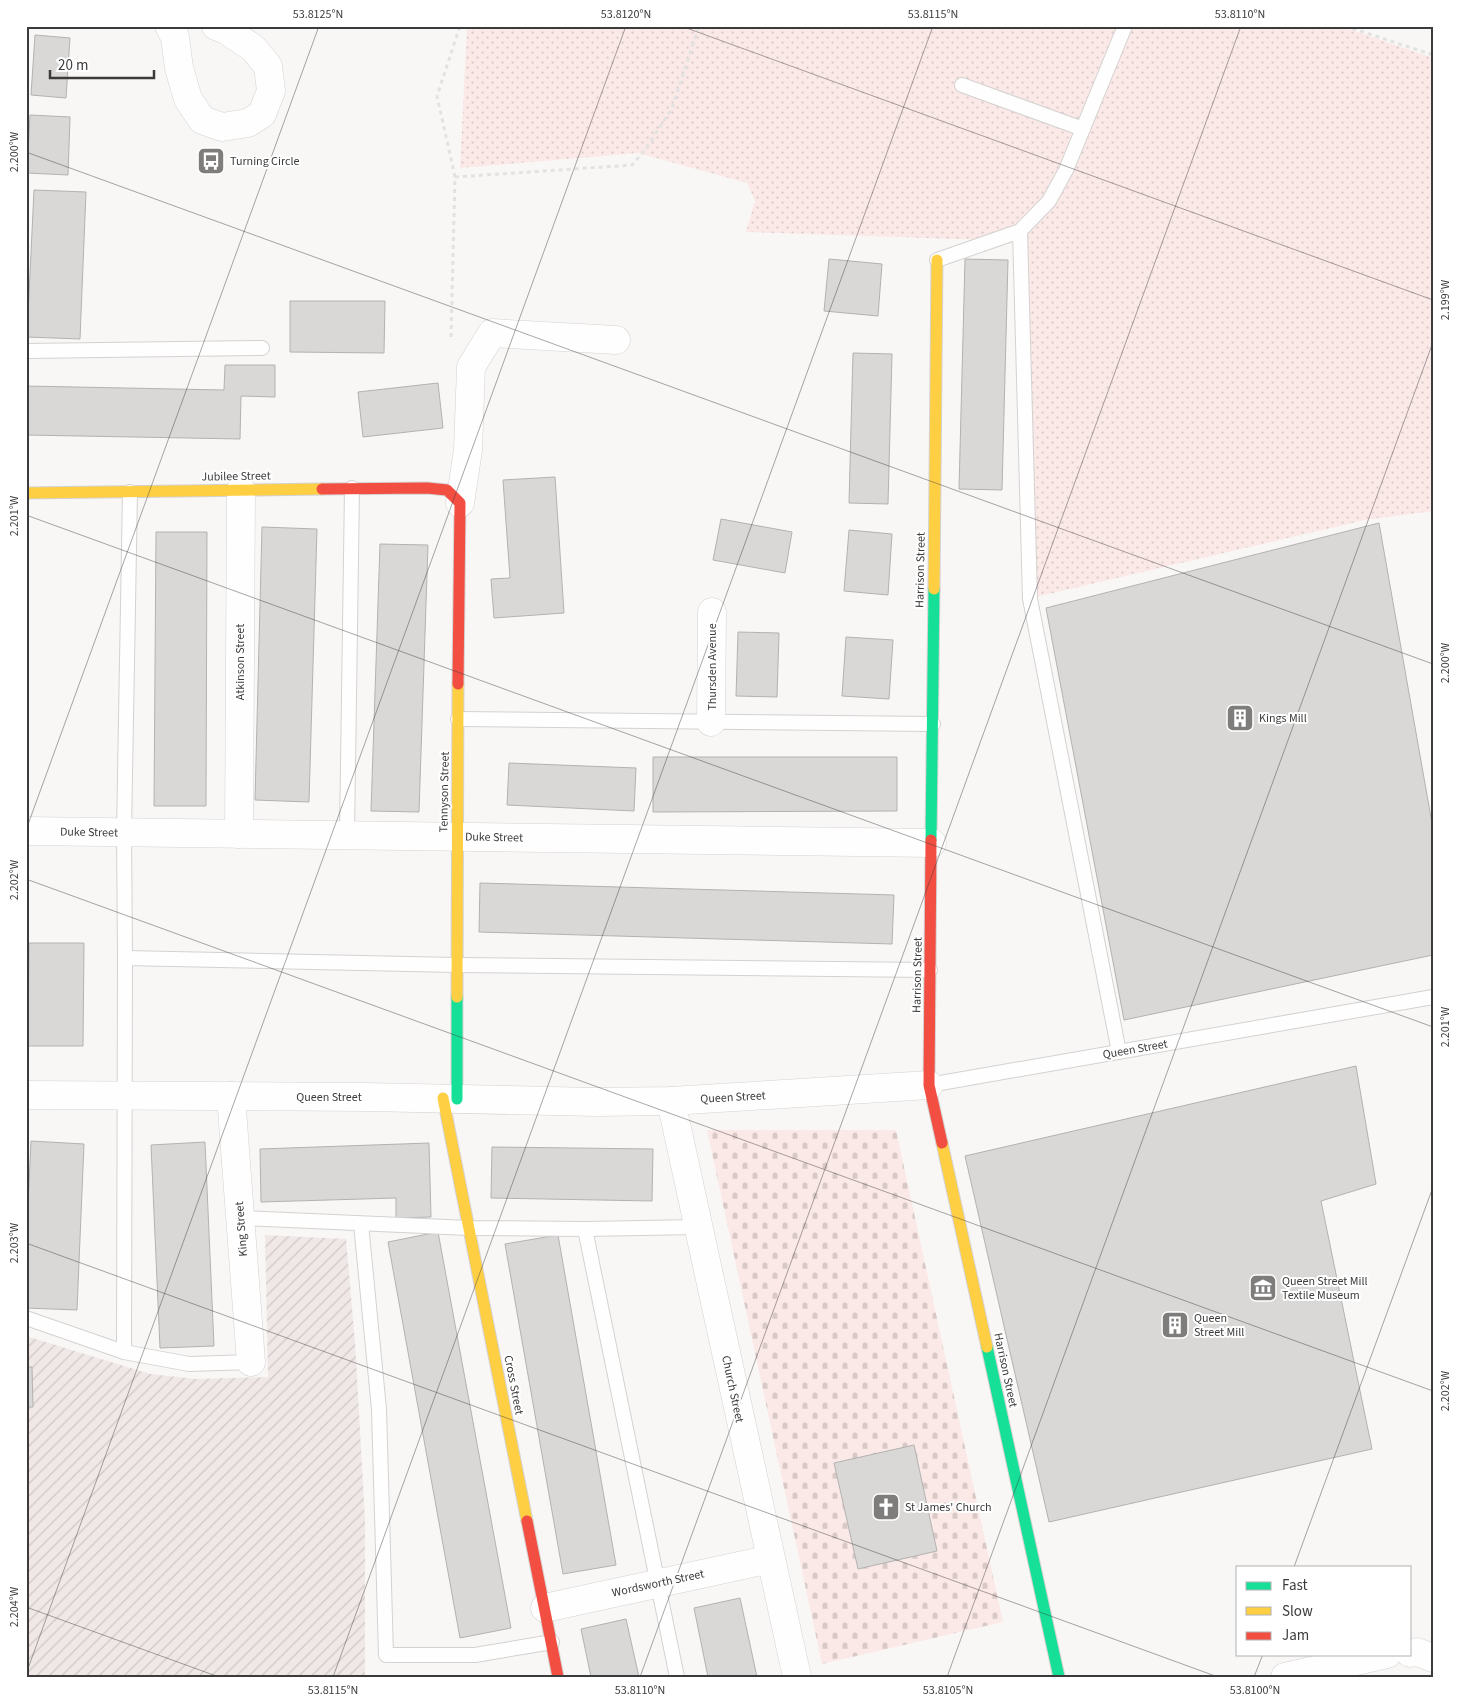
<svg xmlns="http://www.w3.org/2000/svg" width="1459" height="1703" viewBox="0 0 1459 1703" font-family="'Source Sans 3',sans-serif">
	<defs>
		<pattern id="industrial-furrows" width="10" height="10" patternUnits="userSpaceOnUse" patternTransform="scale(1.25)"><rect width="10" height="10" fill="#f0e8e7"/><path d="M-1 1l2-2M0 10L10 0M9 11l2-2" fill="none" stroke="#cfc8c7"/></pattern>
		<pattern id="grass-dots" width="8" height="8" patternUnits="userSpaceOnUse" patternTransform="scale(1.25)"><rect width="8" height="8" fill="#fbe9e7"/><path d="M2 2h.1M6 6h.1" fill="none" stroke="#d8c9c7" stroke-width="1.8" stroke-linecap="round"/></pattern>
		<pattern id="cemetery-stones" width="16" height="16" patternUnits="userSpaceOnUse" patternTransform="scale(1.25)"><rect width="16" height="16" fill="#fbe9e7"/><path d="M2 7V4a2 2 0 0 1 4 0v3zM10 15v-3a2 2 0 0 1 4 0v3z" fill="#d8c9c7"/></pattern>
	</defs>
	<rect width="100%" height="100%" fill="#f9f7f6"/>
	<polygon fill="url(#industrial-furrows)" points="265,1235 346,1239 355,1342 365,1520 365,1677 26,1677 26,1336 150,1374 196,1379 268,1377"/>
	<polygon fill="url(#grass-dots)" points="467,26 1340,26 1433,58 1433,511 1365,520 1036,597 1015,241 746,232 755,201 747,183 638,153 460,168"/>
	<polygon fill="url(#cemetery-stones)" points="707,1130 896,1130 1003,1622 822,1664"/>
	<g fill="#d9d8d7" stroke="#b3b2b1">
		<polygon points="35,35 70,38 66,98 31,95"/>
		<polygon points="30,115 70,117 68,175 27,173"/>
		<polygon points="34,190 86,192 80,339 27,337"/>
		<polygon points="829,259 882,264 878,316 824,311"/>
		<polygon points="965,259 1008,260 1002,490 959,489"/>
		<polygon points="290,301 385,301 384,353 290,352"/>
		<polygon points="853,353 892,354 888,504 849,503"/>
		<polygon points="225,365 275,365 275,397 241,396 240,439 26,435 26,386 224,390"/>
		<polygon points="438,383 443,428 363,437 358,392"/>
		<polygon points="555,477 564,613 494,618 491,579 510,578 503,480"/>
		<polygon points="721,519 792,532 785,573 713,560"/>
		<polygon points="1379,523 1433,829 1433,955 1124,1020 1046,608"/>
		<polygon points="262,527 317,529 309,802 255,800"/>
		<polygon points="849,530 892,534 888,595 844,591"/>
		<polygon points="156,532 207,532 206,806 154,806"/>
		<polygon points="380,544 428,545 419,812 371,811"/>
		<polygon points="738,632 779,633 777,697 736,696"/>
		<polygon points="846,637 893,640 889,699 842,696"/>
		<polygon points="653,757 897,757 897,811 653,812"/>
		<polygon points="509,763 636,768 634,811 507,805"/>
		<polygon points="480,883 894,895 892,944 479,932"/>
		<polygon points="29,943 84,943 83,1046 28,1046"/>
		<polygon points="1356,1066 1376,1184 1321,1201 1372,1449 1049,1522 965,1156"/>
		<polygon points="31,1141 84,1144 77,1310 26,1308 26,1249"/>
		<polygon points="205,1142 214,1346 160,1348 151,1145"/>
		<polygon points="429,1143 431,1217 396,1218 396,1198 261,1202 260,1149"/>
		<polygon points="492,1147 653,1149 652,1201 491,1198"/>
		<polygon points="438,1232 511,1628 460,1638 388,1242"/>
		<polygon points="558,1235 616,1565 563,1574 505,1244"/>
		<polygon points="26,1367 32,1367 33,1407 26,1407"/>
		<polygon points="914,1445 937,1551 858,1569 834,1463"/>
		<polygon points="740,1598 757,1677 708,1677 694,1608"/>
		<polygon points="626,1619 639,1677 591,1677 581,1629"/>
	</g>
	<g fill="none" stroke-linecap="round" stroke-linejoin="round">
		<g stroke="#d4d2d1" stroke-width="16">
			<g id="lane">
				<polyline points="962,85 1083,129"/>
				<polyline points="1020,231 1030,599 1119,1052"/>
				<polyline points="937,260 1020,231 1049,201 1066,170 1125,26"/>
				<polyline points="26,351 262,348"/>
				<polyline points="458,719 933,724"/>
				<polyline points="347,835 352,488"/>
				<polyline points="125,958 124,832 130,492"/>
				<polyline points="929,1085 1433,997"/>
				<polyline points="240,1218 469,1228 585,1229 677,1677"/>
				<polyline points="361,1224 379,1409 386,1655 475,1655 552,1642"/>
				<polyline points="585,1229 698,1227"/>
				<polyline points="26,1318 124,1352 125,958 457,965 930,970"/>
				<polyline points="124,1352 189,1364 251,1362"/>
			</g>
		</g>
		<g stroke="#d4d2d1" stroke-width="29">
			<g id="street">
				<polyline points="169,26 175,37 179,68 188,99 202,120 222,127 248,123 262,114 271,91 268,66 253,48 226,30 216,26"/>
				<polyline points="460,503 468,450 471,367 492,333 616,340"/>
				<polyline points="711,722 712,612"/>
				<polyline points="26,831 932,843"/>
				<polyline points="239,834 241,490"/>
				<polyline points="26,1095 367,1097 596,1102 671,1101 929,1085"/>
				<polyline points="231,1096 251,1362"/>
				<polyline points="671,1101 797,1677"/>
				<polyline points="545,1608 771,1559"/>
				<polyline points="1410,1653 1417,1652 1433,1658"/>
				<polyline points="1285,1677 1387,1654"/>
			</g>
		</g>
		<g stroke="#d4d2d1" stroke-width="13">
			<g id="fast">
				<polyline points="931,840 934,589"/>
				<polyline points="457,997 457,1099"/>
				<polyline points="987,1347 1059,1677"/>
			</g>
		</g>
		<g stroke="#d4d2d1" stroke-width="13">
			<g id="slow">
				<polyline points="26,493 322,489"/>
				<polyline points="934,589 937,260"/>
				<polyline points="457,997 458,684"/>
				<polyline points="443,1098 527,1521"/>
				<polyline points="942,1143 987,1347"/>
			</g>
		</g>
		<g stroke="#d4d2d1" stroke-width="13">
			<g id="jam">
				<polyline points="322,489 427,488 447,490 460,503 458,684"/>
				<polyline points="931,840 929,1085 942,1143"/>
				<polyline points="527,1521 558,1677"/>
			</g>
		</g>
		<g stroke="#e3e2e2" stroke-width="3" stroke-dasharray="4 4" stroke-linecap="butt">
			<polyline points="1345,26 1433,55"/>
			<polyline points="455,177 437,96 460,26"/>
			<polyline points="451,337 455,177 632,165 645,150 672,108 699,26"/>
		</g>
		<use href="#lane" stroke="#fefefe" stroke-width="14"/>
		<use href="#street" stroke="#fefefe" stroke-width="28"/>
		<use href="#fast" stroke="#16e098" stroke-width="11"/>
		<use href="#slow" stroke="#ffcf43" stroke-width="11"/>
		<use href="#jam" stroke="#f24e42" stroke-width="11"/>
	</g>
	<path fill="none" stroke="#3c3b3b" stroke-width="1" stroke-opacity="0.45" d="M681,26L1433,300M26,152L1433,664M26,515L1433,1027M26,830L319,26M26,879L1433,1391M26,1243L1218,1677M1294,1567L1433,1187M26,1607L219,1677M26,1674L626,26M333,1677L933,26M640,1677L1241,26M947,1677L1433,342M1254,1677L1263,1654"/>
	<defs>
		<g id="bus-square" transform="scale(1.4375)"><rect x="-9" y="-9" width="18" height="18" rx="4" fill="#7e7d7c" stroke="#fff"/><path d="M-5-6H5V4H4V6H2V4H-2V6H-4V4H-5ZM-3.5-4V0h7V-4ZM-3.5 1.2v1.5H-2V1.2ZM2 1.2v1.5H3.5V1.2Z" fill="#fff"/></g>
		<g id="building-square" transform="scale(1.4375)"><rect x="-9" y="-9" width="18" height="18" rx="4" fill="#7e7d7c" stroke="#fff"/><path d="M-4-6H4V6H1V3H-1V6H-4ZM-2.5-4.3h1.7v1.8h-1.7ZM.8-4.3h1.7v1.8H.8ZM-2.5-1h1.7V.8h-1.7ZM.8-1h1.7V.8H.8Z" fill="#fff"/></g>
		<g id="museum-square" transform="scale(1.4375)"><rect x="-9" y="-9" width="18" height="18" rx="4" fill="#7e7d7c" stroke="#fff"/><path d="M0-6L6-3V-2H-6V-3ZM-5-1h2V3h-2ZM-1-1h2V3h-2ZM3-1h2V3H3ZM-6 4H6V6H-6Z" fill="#fff"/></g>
		<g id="church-square" transform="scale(1.4375)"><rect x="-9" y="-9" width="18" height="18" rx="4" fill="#7e7d7c" stroke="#fff"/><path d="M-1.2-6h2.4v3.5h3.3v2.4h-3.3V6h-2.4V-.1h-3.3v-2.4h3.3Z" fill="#fff"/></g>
	</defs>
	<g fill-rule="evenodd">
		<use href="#bus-square" x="211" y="161"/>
		<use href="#building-square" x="1240" y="718"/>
		<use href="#museum-square" x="1263" y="1288"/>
		<use href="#building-square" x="1175" y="1325"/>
		<use href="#church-square" x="886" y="1507"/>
	</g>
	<g text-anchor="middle" stroke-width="4" stroke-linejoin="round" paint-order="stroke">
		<g font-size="12" fill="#3c3b3b" stroke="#fff" text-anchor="start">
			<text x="230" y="165">Turning Circle</text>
			<text x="1259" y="722">Kings Mill</text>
			<text x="1282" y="1285">Queen Street Mill<tspan x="1282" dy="14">Textile Museum</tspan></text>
			<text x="1194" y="1322">Queen<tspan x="1194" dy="14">Street Mill</tspan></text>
			<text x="905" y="1511">St James' Church</text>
		</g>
		<g font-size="12" fill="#3c3b3b" stroke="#fff">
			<text transform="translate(236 476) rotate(-1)" y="4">Jubilee Street</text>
			<text transform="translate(920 570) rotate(-89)" y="4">Harrison Street</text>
			<text transform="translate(240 662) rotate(-90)" y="4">Atkinson Street</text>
			<text transform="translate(712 667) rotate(-90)" y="4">Thursden Avenue</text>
			<text transform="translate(444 792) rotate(-89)" y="4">Tennyson Street</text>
			<text transform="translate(89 832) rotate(1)" y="4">Duke Street</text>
			<text transform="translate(494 837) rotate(1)" y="4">Duke Street</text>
			<text transform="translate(917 975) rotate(-89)" y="4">Harrison Street</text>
			<text transform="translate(1135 1049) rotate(-10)" y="4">Queen Street</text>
			<text x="329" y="1101">Queen Street</text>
			<text transform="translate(733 1097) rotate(-3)" y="4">Queen Street</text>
			<text transform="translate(241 1229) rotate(-94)" y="4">King Street</text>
			<text transform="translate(1006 1370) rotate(78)" y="4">Harrison Street</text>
			<text transform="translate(514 1385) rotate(79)" y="4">Cross Street</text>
			<text transform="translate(733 1389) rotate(78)" y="4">Church Street</text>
			<text transform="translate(658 1583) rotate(-12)" y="4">Wordsworth Street</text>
		</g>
	</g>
	<rect width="1459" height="1703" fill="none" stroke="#ffffff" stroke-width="55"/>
	<rect x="1236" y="1566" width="175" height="90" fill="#ffffff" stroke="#b1b1b1"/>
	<rect x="1246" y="1582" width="25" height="8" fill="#16e098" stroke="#b1b1b1"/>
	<text x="1282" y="1590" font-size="15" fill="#3c3b3b">Fast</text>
	<rect x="1246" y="1607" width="25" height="8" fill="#ffcf43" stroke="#b1b1b1"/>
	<text x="1282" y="1616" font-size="15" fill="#3c3b3b">Slow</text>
	<rect x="1246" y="1632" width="25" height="8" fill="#f24e42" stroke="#b1b1b1"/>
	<text x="1282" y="1640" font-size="15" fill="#3c3b3b">Jam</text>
	<path d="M50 70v8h104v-8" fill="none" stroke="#3c3b3b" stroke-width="2.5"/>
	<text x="58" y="70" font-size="15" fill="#3c3b3b" stroke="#ffffff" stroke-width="4" paint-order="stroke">20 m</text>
	<rect x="28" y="28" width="1404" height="1648" fill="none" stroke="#3c3b3b" stroke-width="2"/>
	<g font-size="12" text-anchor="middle" fill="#3c3b3b">
		<text x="318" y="18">53.8125°N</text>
		<text x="626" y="18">53.8120°N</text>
		<text x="933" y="18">53.8115°N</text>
		<text x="1240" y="18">53.8110°N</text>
		<text transform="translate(14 152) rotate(-90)" y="4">2.200°W</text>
		<text transform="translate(1445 300) rotate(-90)" y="4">2.199°W</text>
		<text transform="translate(14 516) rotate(-90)" y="4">2.201°W</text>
		<text transform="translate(1445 663) rotate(-90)" y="4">2.200°W</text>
		<text transform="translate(14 880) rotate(-90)" y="4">2.202°W</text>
		<text transform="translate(1445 1027) rotate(-90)" y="4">2.201°W</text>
		<text transform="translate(14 1243) rotate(-90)" y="4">2.203°W</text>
		<text transform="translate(1445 1391) rotate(-90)" y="4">2.202°W</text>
		<text transform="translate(14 1607) rotate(-90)" y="4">2.204°W</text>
		<text x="333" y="1694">53.8115°N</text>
		<text x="640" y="1694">53.8110°N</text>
		<text x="948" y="1694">53.8105°N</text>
		<text x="1255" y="1694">53.8100°N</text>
	</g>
</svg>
